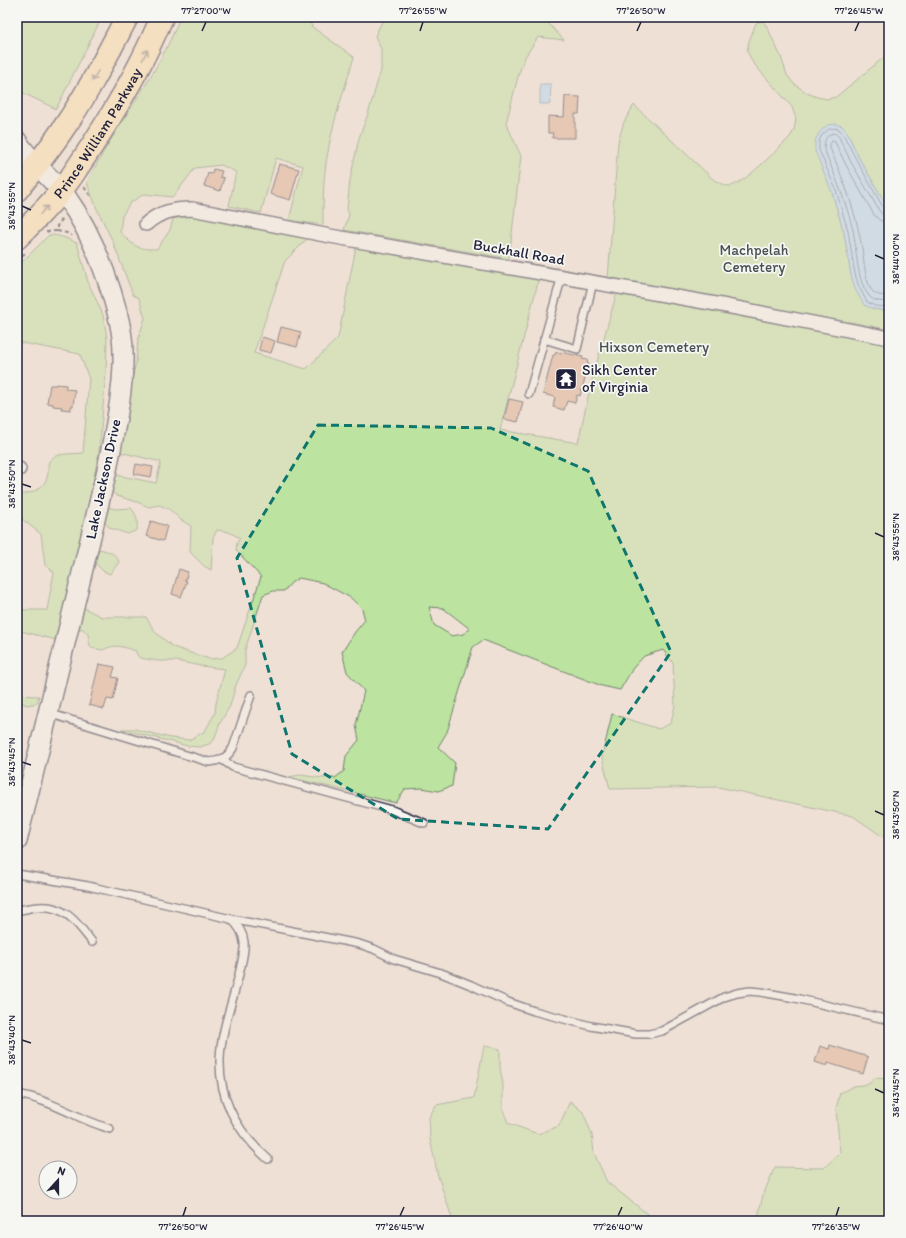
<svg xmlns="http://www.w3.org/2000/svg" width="906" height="1238" viewBox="0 0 906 1238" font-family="Itim,sans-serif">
	<rect width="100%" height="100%" fill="#eee0d4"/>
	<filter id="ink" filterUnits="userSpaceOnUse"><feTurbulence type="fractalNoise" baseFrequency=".025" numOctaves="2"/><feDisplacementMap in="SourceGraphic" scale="8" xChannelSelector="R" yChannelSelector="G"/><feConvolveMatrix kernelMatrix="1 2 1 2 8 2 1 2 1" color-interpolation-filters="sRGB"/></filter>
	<g filter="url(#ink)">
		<g fill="#bce39f" stroke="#6f826d" fill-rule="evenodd">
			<polygon points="17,17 102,17 56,109 17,90"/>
			<path d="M180,17H308L312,27L354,57C345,88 333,120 328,152C323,176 323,201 323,225L289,220L303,166L276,158L261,213L229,206L236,172L221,165L195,168L173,197L144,194L130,203L122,216L120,232C135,247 136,249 157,249L170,230L173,219L191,215L308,238L285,261L254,353L306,369L338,338L356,247L539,278L500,430L578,443L591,383L617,292L889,345V841L853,816L718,787L610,789L602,757L612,714L659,729L671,723L675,705L673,663L663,650L644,656L633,668L620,690L602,686L483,640L473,647L447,732L438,747L455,763L452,786L438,791L422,788L405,789L396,803L289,777L300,775L322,778H335L344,771L346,756L359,740L356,725L364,691L347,672L342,652L355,632L365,620L362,609L351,598L323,583L299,578L292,582L284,591H273L263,595L245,650V665L236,685L230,706L220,723L214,740L209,744L200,747L188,746L121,729H134L171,738L189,740L205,731L215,713L216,703L225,669L201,666L176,661H158L140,658L137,655L136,651C123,647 115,643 103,650L91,648L89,642L88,634L83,629L77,628L82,607L102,617H146L155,632L173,647L209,659L222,658L237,648L261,577L236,550L237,543L240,538L229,532L217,530L213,538L211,570L204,566L190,552L191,526L181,520L169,509L159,505L149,507L137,502L117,496L108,489L111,474L156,483L161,462L116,451L136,362L138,340L145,318L139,298L133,295L113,242L97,209L87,183C114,126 158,77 180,17ZM429,607L443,608L470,629L463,634L452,636L434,625Z"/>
			<polygon points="384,17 545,17 547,22 564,40 538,37 525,57 519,73 506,123 521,156 509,259 344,230 349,215 347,209 350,180 359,138 368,114 381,70 381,49 375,36"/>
			<path d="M762,21L766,25L781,57L787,75L793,83L807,93L817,97L827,99L836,97L889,53V209L888,208L859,158L847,132L832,192L844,233L851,275L873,309L889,311V330C852,321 815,317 778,310C722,299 665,286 608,279L618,142L624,122L634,105L714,180C718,182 724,186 729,186C741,187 780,147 790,137L794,130L796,119L792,107L753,63L747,51L749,41L756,23Z"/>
			<path d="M49,235C60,235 68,239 77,243L88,282L103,315L107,338L106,373L99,451L78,562L60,641L17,630V610H47L54,572L45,565L41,534L17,515V495C31,494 46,489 48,473C49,467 46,463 52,458C58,453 75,454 83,453L89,379L80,354L17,342V267Z"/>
			<path d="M107,507L116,509L131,508C137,515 138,520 137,530L128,534L110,528L103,521Z"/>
			<path d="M99,549C108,551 116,553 119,562L110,574L103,571L95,563Z"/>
			<polygon points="17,695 39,696 37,703 27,705 17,701"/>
			<polygon points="484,1046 500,1049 500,1068 503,1084 503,1109 508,1123 538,1134 559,1126 570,1101 583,1112 592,1135 594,1153 607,1182 656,1221 453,1221 438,1176 430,1139 429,1117 436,1105 474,1098"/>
			<polygon points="875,1078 889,1079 889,1221 757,1221 763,1195 775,1167 824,1168 840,1153 836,1109 840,1093 854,1086 869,1084"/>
		</g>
		<g fill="#acd5f7" stroke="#758dac">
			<polygon points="540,84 551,84 550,104 540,104"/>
			<polygon points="836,124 842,126 847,132 859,158 888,208 889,209 889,311 873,309 864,305 855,289 851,275 844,233 832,192 815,151 815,141 819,133 827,125"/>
		</g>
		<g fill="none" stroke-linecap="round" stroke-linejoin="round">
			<g stroke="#596a86" stroke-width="1">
				<polyline points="889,212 886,211 884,209 856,159 843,134 840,130 836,128 829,129 822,135 819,141 819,150 836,190 848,231 855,274 859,287 867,302 875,306 889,307"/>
				<path d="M889,217L884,216L880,212L851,162L839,137L835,133C826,134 824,141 824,149C835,176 846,202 853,230C857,250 856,280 869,296C874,302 882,301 889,302"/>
				<path d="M889,223L881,221L874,215L846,165L835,142L832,141L830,144V148C844,181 856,212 862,248C864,260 865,285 874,293C878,296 884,295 889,296"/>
			</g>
		</g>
		<g fill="#dcac8e" stroke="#22223b">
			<polygon points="565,96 580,97 579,114 575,114 575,138 552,138 553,133 548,133 548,116 564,117"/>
			<polygon points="279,164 299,169 290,200 270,194"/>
			<polygon points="213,169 222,171 220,177 224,178 220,191 204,186 208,173 212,174"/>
			<polygon points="281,327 301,332 297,347 277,342"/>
			<polygon points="262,337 275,341 271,353 259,350"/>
			<polygon points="556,352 561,354 561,352 583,357 582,359 588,360 587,363 589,364 580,396 577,395 575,403 567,401 564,410 553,407 555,397 543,394 553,355 555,355"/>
			<polygon points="56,384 66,385 66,389 75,390 73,406 71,406 71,410 61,409 62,407 53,406 53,404 47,403 50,385 56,385"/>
			<polygon points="509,399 523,402 518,422 504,419"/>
			<polygon points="136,464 153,467 151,477 134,474"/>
			<polygon points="151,521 167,526 163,541 146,536"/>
			<polygon points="179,569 188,572 185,581 187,581 181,597 172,594"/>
			<polygon points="99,664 115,667 112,677 118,678 113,700 107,699 104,709 89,705"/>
			<polygon points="830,1045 868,1057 863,1074 828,1063 827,1066 815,1062 820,1046 829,1049"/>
		</g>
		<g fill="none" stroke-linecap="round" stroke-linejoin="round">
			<g stroke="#22223b" stroke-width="10">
				<g id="lane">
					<polyline points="544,339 577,349 593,282"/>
					<polyline points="529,394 562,276"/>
					<path d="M48,713L209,762C221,761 228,757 233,748L251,695"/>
					<polyline points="221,759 233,767 392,810 424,823"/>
					<path d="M17,874L88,886L231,919C238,925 243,933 244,942C245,951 242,961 240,970C234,999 221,1029 220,1059C219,1100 238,1133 268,1159"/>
					<path d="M17,910C24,910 31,907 38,907C65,904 78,924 92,942"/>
					<polyline points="231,919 359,944 374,949 394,959 441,973 471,985 508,1002 534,1011 591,1026 636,1034 649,1034 662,1031 724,997 737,993 750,991 761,992 795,998 889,1020"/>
					<path d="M17,1094C41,1098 62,1109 84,1119C93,1123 102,1126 110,1129"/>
				</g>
			</g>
			<g stroke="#22223b" stroke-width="16">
				<g id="street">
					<path d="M146,224C159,212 174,209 192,209L330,236L716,304L889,338"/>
					<polyline points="17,469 19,469"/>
				</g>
			</g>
			<g stroke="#22223b" stroke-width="22">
				<path id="secondary" d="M17,141C30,162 52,177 67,198C87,226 100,257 111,291C117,311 123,331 123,353C124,392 114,432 107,470L17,841"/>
			</g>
			<g stroke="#22223b" stroke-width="25">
				<g id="highway">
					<path d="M17,190C33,170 49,150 63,129C88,93 107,55 127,17"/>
					<path id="s1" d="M17,238C32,223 47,208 61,191C73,175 84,158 95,141C121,101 144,60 162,17"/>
				</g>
			</g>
			<g stroke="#22223b" stroke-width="2" stroke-dasharray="4 3" stroke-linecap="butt">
				<polyline points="84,187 92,198"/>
				<polyline points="57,231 67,233 72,236"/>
				<polyline points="46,232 57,231 57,226 63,218"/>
				<polyline points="17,261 25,253"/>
			</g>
			<use href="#lane" stroke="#f6f6f2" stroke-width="7"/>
			<use href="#street" stroke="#f6f6f2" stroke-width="13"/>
			<use href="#secondary" stroke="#f6f6f2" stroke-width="19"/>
			<use href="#highway" stroke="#fbddab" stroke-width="22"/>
		</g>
		<defs><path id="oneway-shaft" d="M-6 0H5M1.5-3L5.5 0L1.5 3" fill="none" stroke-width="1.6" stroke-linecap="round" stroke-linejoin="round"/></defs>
		<g stroke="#8e8073">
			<use href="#oneway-shaft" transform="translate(145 55) rotate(-64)"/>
			<use href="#oneway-shaft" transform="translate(95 76) rotate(120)"/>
			<use href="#oneway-shaft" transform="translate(44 210) rotate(-48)"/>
		</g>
	</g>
	<path d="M0 0H906V1238H0ZM318,425L491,428L588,471L671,652L548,829L398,819L292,754L237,558Z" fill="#eee0d4" fill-opacity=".55" fill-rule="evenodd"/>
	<path fill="none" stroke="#0f766e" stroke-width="3" stroke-dasharray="8 5" stroke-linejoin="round" d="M318,425L491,428L588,471L671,652L548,829L398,819L292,754L237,558Z"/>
	<path fill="none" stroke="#22223b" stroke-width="1.5" d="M202,31L206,22M420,31L423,22M637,31L641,22M855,31L859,22M22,206L31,210M875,255L884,259M22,484L31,487M875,533L884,537M22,762L31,765M875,811L884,815M22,1040L31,1043M875,1089L884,1093M183,1216L186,1207M400,1216L404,1207M618,1216L622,1207M836,1216L839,1207"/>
	<defs>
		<g id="temple-square" transform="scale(1.15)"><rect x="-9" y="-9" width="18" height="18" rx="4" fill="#22223b" stroke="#f6f6f2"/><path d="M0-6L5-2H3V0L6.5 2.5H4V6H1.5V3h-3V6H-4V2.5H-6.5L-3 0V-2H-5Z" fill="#fff"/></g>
	</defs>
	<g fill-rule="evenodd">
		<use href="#temple-square" x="566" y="379"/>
	</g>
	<g text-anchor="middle" stroke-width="3.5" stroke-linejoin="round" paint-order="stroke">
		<g font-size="15" fill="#22223b" stroke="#f6f6f2">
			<text dy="5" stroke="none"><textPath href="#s1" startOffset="133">Prince William Parkway</textPath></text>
			<text transform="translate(519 252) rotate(10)" y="5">Buckhall Road</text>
			<text transform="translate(103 479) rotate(-78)" y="5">Lake Jackson Drive</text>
		</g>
		<g font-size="15" fill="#485254" stroke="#f6f6f2">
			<text x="754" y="255">Machpelah<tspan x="754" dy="17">Cemetery</tspan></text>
			<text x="654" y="352">Hixson Cemetery</text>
		</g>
		<g font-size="15" fill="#22223b" stroke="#f6f6f2" text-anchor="start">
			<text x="582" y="375">Sikh Center<tspan x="582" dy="17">of Virginia</tspan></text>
		</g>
	</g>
	<rect width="906" height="1238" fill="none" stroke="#f6f6f2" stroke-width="44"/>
	<g transform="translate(58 1180) rotate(21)"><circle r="19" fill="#f6f6f2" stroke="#a1a1a9"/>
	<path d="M0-3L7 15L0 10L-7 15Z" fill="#22223b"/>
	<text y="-6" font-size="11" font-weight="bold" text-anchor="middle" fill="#22223b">N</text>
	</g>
	<rect x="22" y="22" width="862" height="1194" fill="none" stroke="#22223b" stroke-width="1.5"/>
	<g font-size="10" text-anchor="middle" fill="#22223b">
		<text x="206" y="14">77°27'00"W</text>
		<text x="423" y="14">77°26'55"W</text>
		<text x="641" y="14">77°26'50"W</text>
		<text x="859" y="14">77°26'45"W</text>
		<text transform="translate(11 206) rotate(-90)" y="4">38°43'55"N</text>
		<text transform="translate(895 259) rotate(-90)" y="4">38°44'00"N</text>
		<text transform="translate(11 484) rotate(-90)" y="4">38°43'50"N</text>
		<text transform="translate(895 537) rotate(-90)" y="4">38°43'55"N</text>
		<text transform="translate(11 762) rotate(-90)" y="4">38°43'45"N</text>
		<text transform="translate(895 815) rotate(-90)" y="4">38°43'50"N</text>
		<text transform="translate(11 1040) rotate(-90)" y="4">38°43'40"N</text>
		<text transform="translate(895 1093) rotate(-90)" y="4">38°43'45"N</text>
		<text x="183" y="1230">77°26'50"W</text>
		<text x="400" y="1230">77°26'45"W</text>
		<text x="618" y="1230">77°26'40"W</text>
		<text x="836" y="1230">77°26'35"W</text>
	</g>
</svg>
